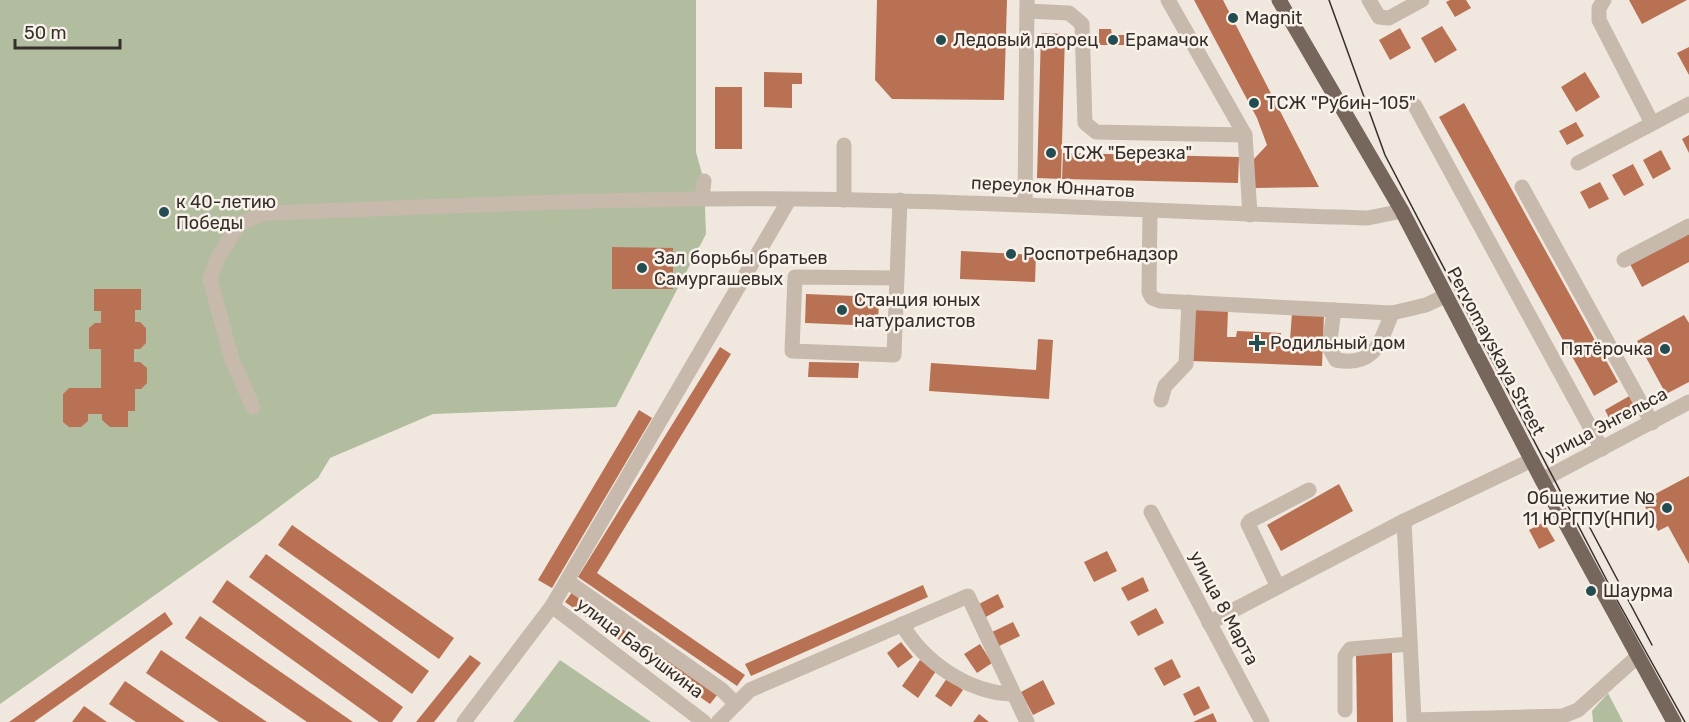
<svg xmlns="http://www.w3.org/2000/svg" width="1689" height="722" viewBox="0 0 1689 722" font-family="Rubik,sans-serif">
	<rect width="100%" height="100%" fill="#f0e8de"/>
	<g fill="#b2bda0">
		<polygon points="0,0 696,0 696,152 704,181 706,234 616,407 433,414 330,458 318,478 259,522 0,704"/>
		<polygon points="560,660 651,722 513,722"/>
		<polygon points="1608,693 1623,722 1593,722 1592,711"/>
	</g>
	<g fill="#b97153">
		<polygon points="877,0 1007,0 1004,100 892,99 875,80"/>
		<polygon points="1194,0 1223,0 1319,187 1254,188 1254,159 1267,145 1257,118"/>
		<polygon points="1450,0 1466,0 1471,8 1455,17 1446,2"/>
		<polygon points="1629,0 1687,0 1642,24"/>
		<polygon points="1442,26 1457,50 1435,63 1421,38"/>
		<polygon points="1400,28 1411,48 1390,60 1379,40"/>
		<polygon points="1099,29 1111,29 1112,35 1127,35 1126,45 1099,45"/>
		<polygon points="1041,33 1065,34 1061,179 1037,178"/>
		<polygon points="1689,47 1689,75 1677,53"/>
		<polygon points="764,72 802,73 802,84 792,84 792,108 764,107"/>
		<polygon points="1585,72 1600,97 1576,112 1561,87"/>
		<rect x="715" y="87" width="27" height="62"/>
		<polygon points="1464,103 1618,382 1594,396 1439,117"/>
		<polygon points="1576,122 1584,136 1567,145 1559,131"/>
		<polygon points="1689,135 1689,153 1682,139"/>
		<polygon points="1661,150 1671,169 1653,179 1643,160"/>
		<polygon points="1063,153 1239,157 1238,183 1062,179"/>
		<polygon points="1633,164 1644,185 1624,196 1612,175"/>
		<polygon points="1600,182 1609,199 1589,209 1580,192"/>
		<polygon points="1689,234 1689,262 1642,287 1630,264"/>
		<polygon points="612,247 673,248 673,289 612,289"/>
		<polygon points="961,251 1036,255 1035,282 960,279"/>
		<polygon points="94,289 141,289 141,310 135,310 135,322 140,322 146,328 146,343 140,349 134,349 134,362 140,362 147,368 147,383 141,389 135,389 135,411 128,411 128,427 110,427 102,420 102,414 88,414 88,421 81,427 69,427 63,422 63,394 69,388 101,388 101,349 89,349 89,328 95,323 101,323 101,311 94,311"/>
		<polygon points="806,294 879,297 878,326 805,323"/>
		<polygon points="1193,308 1228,310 1227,337 1236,337 1237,331 1281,333 1280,340 1290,340 1292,313 1324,314 1322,366 1191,361"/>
		<polygon points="1684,315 1689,323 1689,382 1666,394 1637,341"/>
		<polygon points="1038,339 1053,340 1049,399 929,391 931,363 1036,370"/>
		<polygon points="720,347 731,354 597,573 745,675 737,686 578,577"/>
		<polygon points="809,362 859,363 858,378 808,377"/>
		<polygon points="1631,395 1639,411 1613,426 1605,410"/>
		<polygon points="639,410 652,418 552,588 538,580"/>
		<polygon points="1689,476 1689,564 1668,526 1658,531 1642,501"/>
		<polygon points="1339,484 1353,511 1281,551 1267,525"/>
		<polygon points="1544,522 1555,541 1539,549 1529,530"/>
		<polygon points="292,525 454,638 439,659 278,545"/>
		<polygon points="1107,551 1117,571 1094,582 1084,562"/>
		<polygon points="266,554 429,671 412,694 249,577"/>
		<polygon points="1143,577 1149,591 1128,601 1121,588"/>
		<polygon points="227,580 403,707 392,722 379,722 212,602"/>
		<polygon points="923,585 928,597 751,676 745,664"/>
		<polygon points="573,591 718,694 710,704 565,602"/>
		<polygon points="998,594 1004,607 984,618 977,605"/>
		<polygon points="1156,608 1164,623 1138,636 1130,622"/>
		<polygon points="165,612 173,624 34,722 9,722"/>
		<polygon points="200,616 353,722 307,722 185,638"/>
		<polygon points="1013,622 1020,636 997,647 990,633"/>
		<polygon points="901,642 913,657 898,668 887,653"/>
		<polygon points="980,644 992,663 977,673 964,654"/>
		<polygon points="161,650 267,722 219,722 146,673"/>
		<polygon points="1356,653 1392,653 1393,722 1357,722"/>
		<polygon points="470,655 481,663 434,722 416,722"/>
		<polygon points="1172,659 1181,677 1164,686 1154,668"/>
		<polygon points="920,660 936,671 918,698 902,686"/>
		<polygon points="947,678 963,690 951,707 935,696"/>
		<polygon points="1043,680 1055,704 1033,715 1021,692"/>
		<polygon points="125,681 185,722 136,722 109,704"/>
		<polygon points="1199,686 1210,708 1194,716 1183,694"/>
		<polygon points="84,706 107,722 72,722"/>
		<polygon points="1213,713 1217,722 1193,722"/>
		<polygon points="979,714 989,722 973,722"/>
	</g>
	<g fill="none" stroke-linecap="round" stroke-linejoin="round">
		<g stroke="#c7b9ab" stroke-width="15">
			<polyline points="1168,0 1245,135 1250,215"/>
			<polyline points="1369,0 1379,17 1389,18 1422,0"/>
			<polyline points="1604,0 1599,8 1599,20 1652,123"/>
			<polyline points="1027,11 1069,13 1082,24 1085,123 1096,132 1245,135"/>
			<polyline points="1415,106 1602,449"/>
			<polyline points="1578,163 1689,104"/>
			<polyline points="1522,187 1652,423"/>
			<polyline points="702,199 704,181"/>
			<polyline points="844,200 844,145"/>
			<polyline points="1025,204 1027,0"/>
			<polyline points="1150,212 1149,292 1152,298 1160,301 1392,313 1426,305 1445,296"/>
			<polyline points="1624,260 1689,226"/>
			<polyline points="896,278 795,277 792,351 894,355 900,200"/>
			<path d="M1334,310L1329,347L1336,360C1375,367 1380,343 1392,313"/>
			<polyline points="1161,400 1165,386 1186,364 1189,302"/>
			<path d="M253,407L232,360L210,279L217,259L239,224L265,213C411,208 557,200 703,199C925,197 1146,212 1368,218L1402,211"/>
			<polyline points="1532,460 1404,521 1414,720 1563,716 1578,710 1638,656"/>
			<polyline points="1542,480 1689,402"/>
			<polyline points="1151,512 1262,722"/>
			<polyline points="567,581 722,690 736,704"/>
			<polyline points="1278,587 1248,524 1250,521 1309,490"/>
			<polyline points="552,606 704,722"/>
			<polyline points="1209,623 1404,521"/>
			<path d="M902,624C923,662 969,693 1013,694"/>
			<polyline points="1345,710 1345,656 1350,649 1410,644"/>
			<polyline points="464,722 552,606 789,200"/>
			<polyline points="718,722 750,690 968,596 1027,722"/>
		</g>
		<polyline stroke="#76665c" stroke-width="15" points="1279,0 1402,211 1542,480 1674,722"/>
		<g stroke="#352e2a" stroke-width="1.5">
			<polyline points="1329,0 1385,155 1617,600 1685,722"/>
			<polyline points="1589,526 1652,645"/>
		</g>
	</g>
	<g fill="#244d52" stroke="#f8f2ea" stroke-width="2">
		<circle cx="1233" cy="18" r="6"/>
		<circle cx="941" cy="40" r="6"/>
		<circle cx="1113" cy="40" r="6"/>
		<circle cx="1254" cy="103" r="6"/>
		<circle cx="1051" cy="153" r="6"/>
		<circle cx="164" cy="212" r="6"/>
		<circle cx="1011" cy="254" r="6"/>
		<circle cx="642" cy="268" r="6"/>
		<circle cx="842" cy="310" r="6"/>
		<path d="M1254 334h6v6h6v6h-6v6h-6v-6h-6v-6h6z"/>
		<circle cx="1665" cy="349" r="6"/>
		<circle cx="1667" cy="508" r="6"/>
		<circle cx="1591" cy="591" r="6"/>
	</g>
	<g text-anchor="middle" stroke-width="5" stroke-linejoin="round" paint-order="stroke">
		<g font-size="18" fill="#352e2a" stroke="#f8f2ea" text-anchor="start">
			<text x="1245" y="24">Magnit</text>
			<text x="953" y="46">Ледовый дворец</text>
			<text x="1125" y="46">Ерамачок</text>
			<text x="1266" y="109">ТСЖ "Рубин-105"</text>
			<text x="1063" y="159">ТСЖ "Березка"</text>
			<text x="176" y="208">к 40-летию<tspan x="176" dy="21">Победы</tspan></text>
			<text x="1023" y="260">Роспотребнадзор</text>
			<text x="654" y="264">Зал борьбы братьев<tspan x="654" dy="21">Самургашевых</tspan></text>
			<text x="854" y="306">Станция юных<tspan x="854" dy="21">натуралистов</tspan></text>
			<text x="1270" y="349">Родильный дом</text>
			<text x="1653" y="355" text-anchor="end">Пятёрочка</text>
			<text x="1655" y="504" text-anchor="end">Общежитие №<tspan x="1655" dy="21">11 ЮРГПУ(НПИ)</tspan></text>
			<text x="1603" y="597">Шаурма</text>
		</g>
		<g font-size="18" fill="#352e2a" stroke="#f8f2ea">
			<text transform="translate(1053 187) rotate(3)" y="6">переулок Юннатов</text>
			<text transform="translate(1496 351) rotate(62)" y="6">Pervomayskaya Street</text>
			<text transform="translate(1606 424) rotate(-28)" y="6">улица Энгельса</text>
			<text transform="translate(1224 608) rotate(62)" y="6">улица 8 Марта</text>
			<text transform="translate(640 648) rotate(37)" y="6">улица Бабушкина</text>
		</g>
	</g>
	<path d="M15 39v9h105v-9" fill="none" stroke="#352e2a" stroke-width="3"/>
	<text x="24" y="39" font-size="18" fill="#352e2a" stroke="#f8f2ea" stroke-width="4.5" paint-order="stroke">50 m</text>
</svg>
